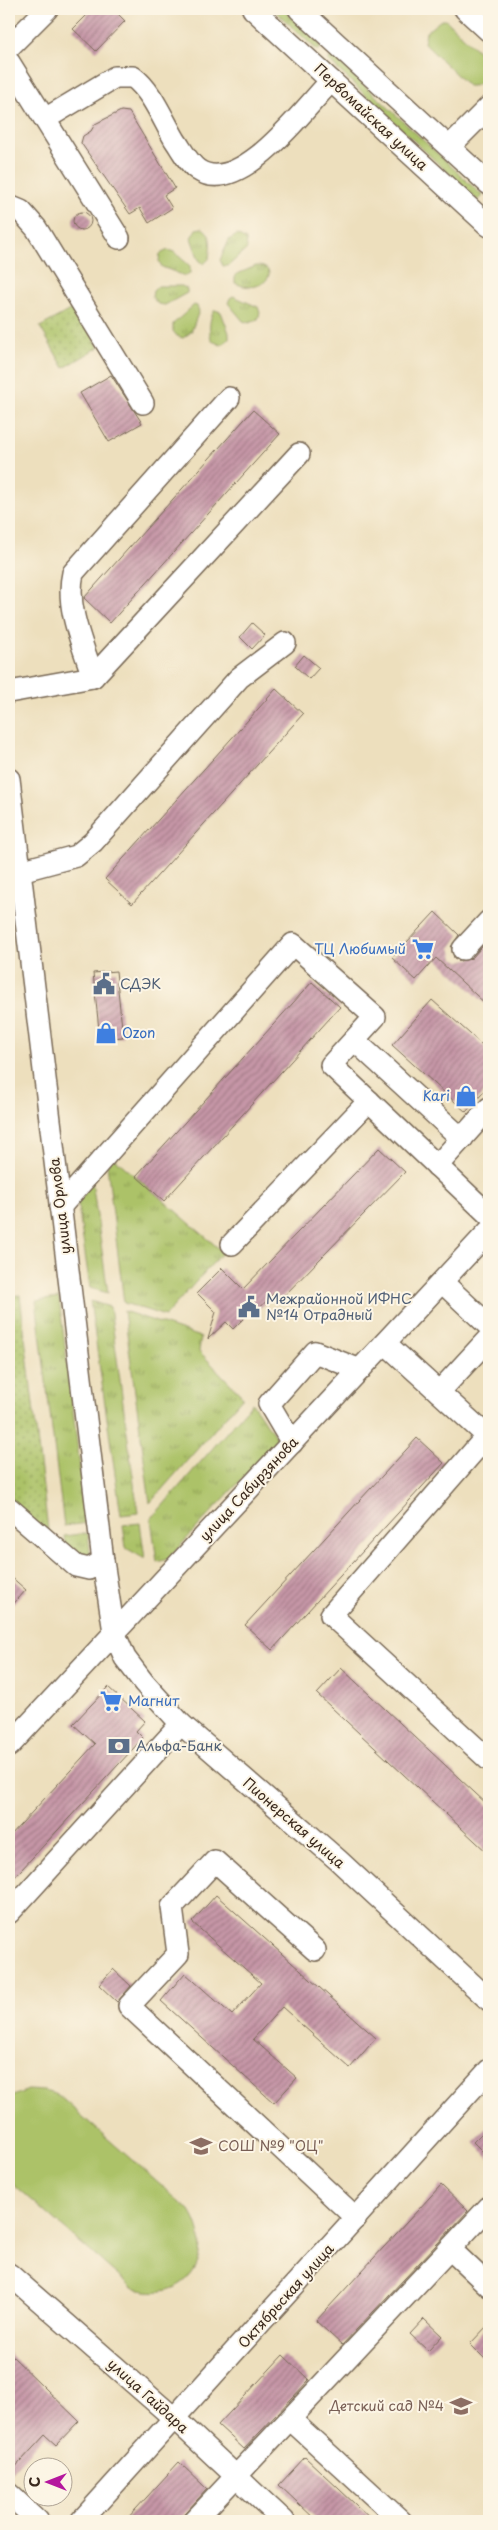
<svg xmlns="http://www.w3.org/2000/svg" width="498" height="2530" viewBox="0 0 498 2530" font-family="'Playpen Sans',sans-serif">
	<defs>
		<pattern id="grass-tufts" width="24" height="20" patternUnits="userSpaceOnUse" patternTransform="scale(1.25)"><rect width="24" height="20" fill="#acc267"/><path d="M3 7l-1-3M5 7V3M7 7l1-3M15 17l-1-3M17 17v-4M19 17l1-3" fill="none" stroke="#8d9e54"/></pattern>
		<pattern id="park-dots" width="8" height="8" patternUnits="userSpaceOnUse" patternTransform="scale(1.25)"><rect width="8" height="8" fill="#acc267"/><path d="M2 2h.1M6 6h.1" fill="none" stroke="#8d9e54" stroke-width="1.8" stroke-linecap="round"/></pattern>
		<pattern id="building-hatch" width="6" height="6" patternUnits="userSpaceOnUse" patternTransform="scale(1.25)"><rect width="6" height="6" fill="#c696a7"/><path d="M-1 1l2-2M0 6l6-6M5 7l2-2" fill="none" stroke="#a27b87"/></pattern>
	</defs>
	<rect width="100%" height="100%" fill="#fcf5e5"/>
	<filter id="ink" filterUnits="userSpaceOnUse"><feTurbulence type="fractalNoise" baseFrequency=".02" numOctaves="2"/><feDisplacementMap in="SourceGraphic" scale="10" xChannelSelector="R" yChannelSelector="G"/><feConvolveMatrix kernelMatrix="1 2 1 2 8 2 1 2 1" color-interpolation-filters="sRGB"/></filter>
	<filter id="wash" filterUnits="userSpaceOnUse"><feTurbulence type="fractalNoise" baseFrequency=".0096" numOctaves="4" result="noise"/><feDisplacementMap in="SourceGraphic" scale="20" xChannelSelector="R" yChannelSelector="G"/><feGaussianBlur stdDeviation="1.12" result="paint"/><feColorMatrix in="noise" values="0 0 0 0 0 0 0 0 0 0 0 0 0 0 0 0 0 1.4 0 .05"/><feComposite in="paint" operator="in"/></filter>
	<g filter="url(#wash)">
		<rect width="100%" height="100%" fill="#eddfbd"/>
		<g fill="url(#grass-tufts)" stroke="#747642">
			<polygon points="279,9 283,9 322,46 318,51 276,12"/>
			<polygon points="332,55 483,196 478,201 328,60"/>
			<path d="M202,228C214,234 210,248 209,259L204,264L199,260L191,238L196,229Z"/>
			<polygon points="237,235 246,240 247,249 228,266 223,266 220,260 229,240"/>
			<polygon points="168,250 174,252 190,266 190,273 185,276 162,267 159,261 160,254"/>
			<path d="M256,266C283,266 264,297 235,283V275Z"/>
			<polygon points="158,286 182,286 187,289 187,293 165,305 158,304 152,297 153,291"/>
			<polygon points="233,296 258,307 260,313 258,319 249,323 243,321 228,303 230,298"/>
			<polygon points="194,305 197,306 199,311 191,332 183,338 177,336 173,331 173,324"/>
			<path d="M215,310L221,312L229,333V339L221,345L212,341C208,333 209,316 215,310Z"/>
			<polygon points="112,1156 223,1252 165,1316 124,1303 107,1165"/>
			<polygon points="92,1181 108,1293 90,1288 77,1199"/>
			<polygon points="59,1298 87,1523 64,1526 36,1301"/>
			<polygon points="90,1301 110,1307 138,1513 121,1515"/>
			<polygon points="124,1311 201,1337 199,1351 243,1397 150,1503"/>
			<polygon points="252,1403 278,1440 168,1559 157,1562 151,1519"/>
			<polygon points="140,1523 145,1559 126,1548 123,1525"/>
			<polygon points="88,1533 91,1562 66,1553 64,1536"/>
		</g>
		<g fill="url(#park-dots)" stroke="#747642">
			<polygon points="75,307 99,347 64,368 40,327"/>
			<polygon points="20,1295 49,1538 9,1502 9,1296"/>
		</g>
		<g fill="#acc267" stroke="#747642">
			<path d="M441,20H446L489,62V75C483,81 478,87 468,86L424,43L426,32Z"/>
			<path d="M27,2090L44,2091L58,2095L190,2211C219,2257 186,2305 132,2288L9,2180V2098Z"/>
		</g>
		<g id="blocks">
			<g fill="url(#building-hatch)">
				<polygon points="93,9 113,9 125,21 96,51 73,29"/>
				<polygon points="121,111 129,112 175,188 164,195 172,208 149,223 140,208 130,214 81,143 83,136 91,131 95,124"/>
				<circle cx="82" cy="221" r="9"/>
				<polygon points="111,375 142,423 109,442 80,393"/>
				<polygon points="253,410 280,434 110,623 84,598"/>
				<polygon points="252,623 265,635 252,649 240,637"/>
				<polygon points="304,655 319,668 309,679 295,666"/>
				<polygon points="276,689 303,714 132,904 105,879"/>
				<polygon points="435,912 459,935 451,947 454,958 460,961 472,958 489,939 489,1007 436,958 416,980 392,958"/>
				<polygon points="116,971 123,1037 100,1039 93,973"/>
				<polygon points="312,982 340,1007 164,1201 136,1176"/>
				<polygon points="432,1000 489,1051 489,1086 466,1112 392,1045"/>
				<polygon points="379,1148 405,1172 281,1299 274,1293 253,1315 250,1312 233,1329 226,1322 208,1339 216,1312 197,1293 222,1268 243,1289"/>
				<polygon points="417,1438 444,1463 272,1650 245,1625"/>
				<polygon points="9,1575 26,1590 9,1609"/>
				<polygon points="341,1668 489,1806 489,1854 317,1694"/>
				<polygon points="108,1687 145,1721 136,1731 143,1738 9,1883 9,1837 95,1744 73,1724"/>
				<polygon points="216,1895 376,2038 350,2068 282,2007 253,2039 297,2078 274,2103 161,2001 185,1973 232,2015 261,1983 192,1922"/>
				<polygon points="113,1969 131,1986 117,2002 99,1985"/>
				<polygon points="489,2126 489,2158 473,2142"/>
				<polygon points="441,2185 468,2211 342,2345 316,2321"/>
				<polygon points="424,2319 442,2336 428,2351 410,2334"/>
				<polygon points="489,2324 489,2363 470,2344"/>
				<polygon points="9,2353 79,2421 56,2445 45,2435 9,2474"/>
				<polygon points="283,2355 309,2380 244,2449 218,2425"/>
				<polygon points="305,2457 373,2521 317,2521 279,2485"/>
				<polygon points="179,2462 207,2489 178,2521 125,2521"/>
			</g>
		</g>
	</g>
	<g filter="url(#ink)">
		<use href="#blocks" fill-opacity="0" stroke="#796956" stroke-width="1"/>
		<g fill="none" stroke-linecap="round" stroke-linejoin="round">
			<g stroke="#796956" stroke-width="24">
				<g id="minor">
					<polyline points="253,9 489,226"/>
					<polyline points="299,9 489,184"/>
					<polyline points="465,9 489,31"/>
					<polyline points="9,47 47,9"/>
					<polyline points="9,62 119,238"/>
					<path d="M45,119L115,77H133C152,91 163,120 175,140C182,150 188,163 198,170C240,198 305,107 331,81"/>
					<polyline points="450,146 489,107"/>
					<polyline points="9,206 21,211 36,228 143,403"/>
					<polyline points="93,677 299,454"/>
					<path d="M9,692L93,677C83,645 65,607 73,573L229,398"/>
					<polyline points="9,779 103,1561 114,1632 125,1658 144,1683 181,1724 338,1860 489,2000"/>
					<polyline points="20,871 76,856 93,842 239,678 285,643"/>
					<polyline points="463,949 489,921"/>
					<polyline points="354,1040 462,1139"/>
					<polyline points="437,1166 489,1108"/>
					<polyline points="60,1207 293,944 375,1017 331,1065 489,1215"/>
					<polyline points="232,1244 369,1101"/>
					<polyline points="442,1282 489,1326"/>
					<polyline points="385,1343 487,1436 331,1615 489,1760"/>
					<polyline points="439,1392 489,1338"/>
					<polyline points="292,1443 269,1404 315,1352 360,1370"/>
					<polyline points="9,1508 76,1566 89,1569 103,1561"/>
					<polyline points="9,1746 489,1231"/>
					<polyline points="9,1913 181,1724"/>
					<polyline points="315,1950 215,1861 172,1907 178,1954 129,2006 356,2218"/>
					<polyline points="450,2249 489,2286"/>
					<polyline points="9,2274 175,2419 284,2521"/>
					<polyline points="290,2419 401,2521"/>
					<polyline points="9,2494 38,2521"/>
					<polyline points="81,2521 489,2070"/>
					<polyline points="194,2521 489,2207"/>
				</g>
			</g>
			<use href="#minor" stroke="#fff" stroke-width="21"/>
		</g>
	</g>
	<defs>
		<g id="supermarket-bare" transform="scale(1.725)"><path d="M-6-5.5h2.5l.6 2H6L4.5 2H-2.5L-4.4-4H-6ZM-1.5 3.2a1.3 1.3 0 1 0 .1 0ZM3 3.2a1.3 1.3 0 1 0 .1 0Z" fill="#3f7fe0" stroke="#fcf5e5" stroke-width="2.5" paint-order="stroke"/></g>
		<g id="civic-bare" transform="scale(1.725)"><path d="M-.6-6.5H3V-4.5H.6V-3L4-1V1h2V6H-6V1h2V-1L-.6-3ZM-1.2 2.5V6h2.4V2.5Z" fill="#5c6f8a" stroke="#fcf5e5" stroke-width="2.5" paint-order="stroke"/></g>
		<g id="shop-bare" transform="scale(1.725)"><path d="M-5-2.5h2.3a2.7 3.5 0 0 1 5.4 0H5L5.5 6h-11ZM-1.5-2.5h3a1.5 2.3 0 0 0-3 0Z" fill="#3f7fe0" stroke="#fcf5e5" stroke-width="2.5" paint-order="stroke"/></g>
		<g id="bank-bare" transform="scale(1.725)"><path d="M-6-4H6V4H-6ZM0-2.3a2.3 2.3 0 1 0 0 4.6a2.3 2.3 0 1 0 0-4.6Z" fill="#5c6f8a" stroke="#fcf5e5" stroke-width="2.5" paint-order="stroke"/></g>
		<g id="school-bare" transform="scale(1.725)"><path d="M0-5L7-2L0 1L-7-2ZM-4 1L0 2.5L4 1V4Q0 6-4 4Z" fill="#8d6e63" stroke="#fcf5e5" stroke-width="2.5" paint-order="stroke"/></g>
	</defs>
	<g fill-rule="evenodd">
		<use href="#supermarket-bare" x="423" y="949"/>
		<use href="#civic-bare" x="104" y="984"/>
		<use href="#shop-bare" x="106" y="1033"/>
		<use href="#shop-bare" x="466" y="1096"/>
		<use href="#civic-bare" x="249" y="1307"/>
		<use href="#supermarket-bare" x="111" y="1701"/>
		<use href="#bank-bare" x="119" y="1746"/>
		<use href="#school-bare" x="201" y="2146"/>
		<use href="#school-bare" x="461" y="2406"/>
	</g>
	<g text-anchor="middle" stroke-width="4" stroke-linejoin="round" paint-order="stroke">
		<g font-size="14" fill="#3b2a1e" stroke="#fcf5e5">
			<text transform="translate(371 117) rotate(43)" y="5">Первомайская улица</text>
			<text transform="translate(60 1206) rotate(-97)" y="5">улица Орлова</text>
			<text transform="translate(249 1489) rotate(-47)" y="5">улица Сабирзянова</text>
			<text transform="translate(294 1823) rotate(41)" y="5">Пионерская улица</text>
			<text transform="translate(286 2296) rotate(-48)" y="5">Октябрьская улица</text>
			<text transform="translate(148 2396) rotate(42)" y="5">улица Гайдара</text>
		</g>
		<g font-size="14" fill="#366cbe" stroke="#fcf5e5" text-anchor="end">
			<text x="406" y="954">ТЦ Любимый</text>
			<text x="122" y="1038" text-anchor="start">Ozon</text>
			<text x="450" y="1101">Kari</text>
			<text x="128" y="1706" text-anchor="start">Магнит</text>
		</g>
		<g font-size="14" fill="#4e5e75" stroke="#fcf5e5" text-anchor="start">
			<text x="120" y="989">СДЭК</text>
			<text x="266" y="1304">Межрайонной ИФНС<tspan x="266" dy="16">№14 Отрадный</tspan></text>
			<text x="136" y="1751">Альфа-Банк</text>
		</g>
		<g font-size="14" fill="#785e54" stroke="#fcf5e5" text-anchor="start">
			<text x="218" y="2151">СОШ №9 "ОЦ"</text>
			<text x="444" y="2411" text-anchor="end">Детский сад №4</text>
		</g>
	</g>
	<rect width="498" height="2530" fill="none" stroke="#fcf5e5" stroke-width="30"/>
	<g transform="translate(48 2482) rotate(270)"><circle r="24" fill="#fcf5e5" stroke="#afa495"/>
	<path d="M0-4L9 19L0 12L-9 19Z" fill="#b5179e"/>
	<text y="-8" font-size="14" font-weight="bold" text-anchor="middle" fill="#3b2a1e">С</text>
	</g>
</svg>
